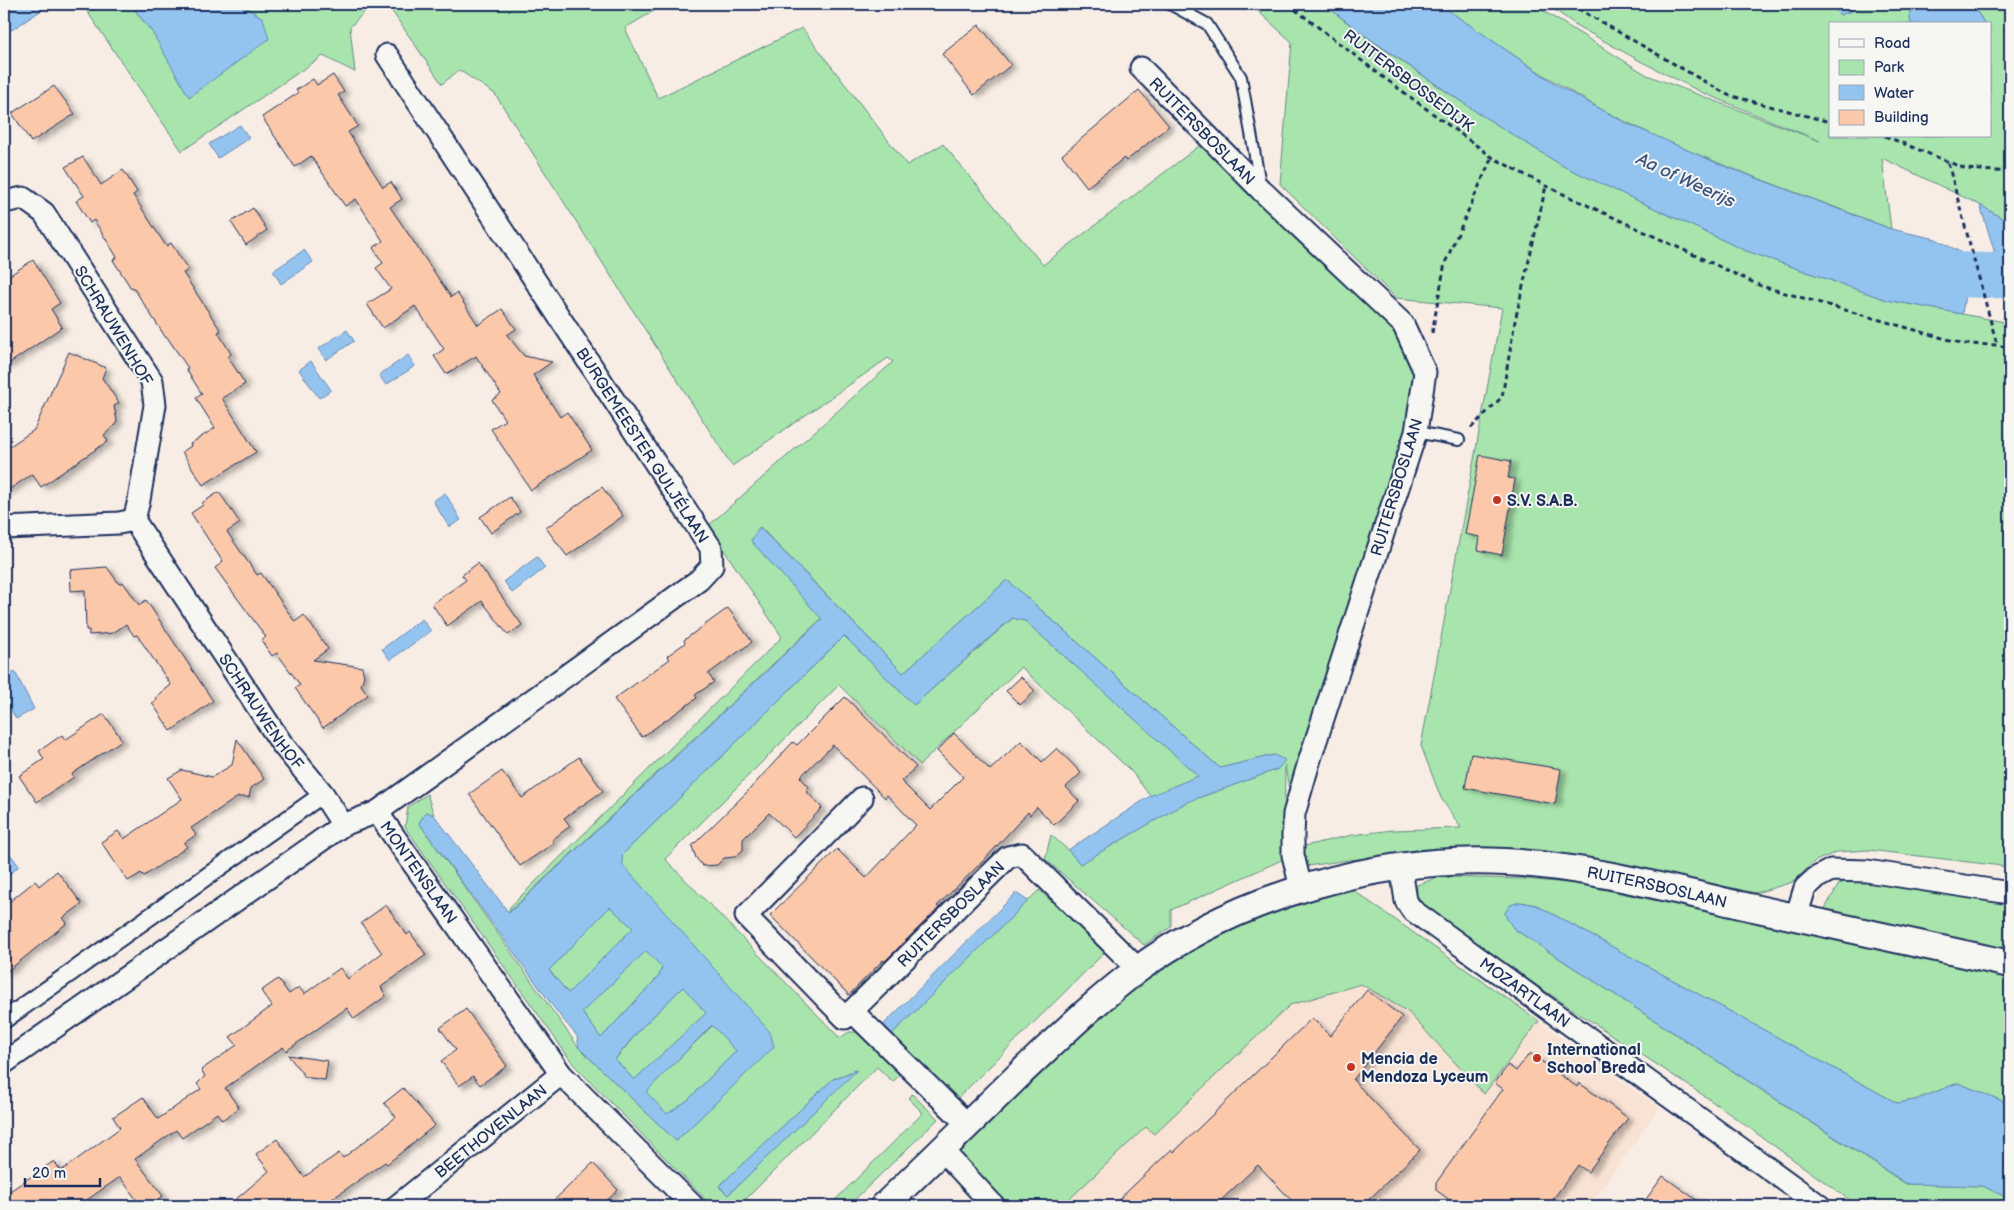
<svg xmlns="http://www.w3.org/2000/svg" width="2014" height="1210" viewBox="0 0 2014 1210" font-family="'Balsamiq Sans',sans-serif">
	<defs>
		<filter id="shadow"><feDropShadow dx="5.5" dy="3" stdDeviation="2.5" flood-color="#0004"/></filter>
	</defs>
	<rect width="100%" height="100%" fill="#f7ede4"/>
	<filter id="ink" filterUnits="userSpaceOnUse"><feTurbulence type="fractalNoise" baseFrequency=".02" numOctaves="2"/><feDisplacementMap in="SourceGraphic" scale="10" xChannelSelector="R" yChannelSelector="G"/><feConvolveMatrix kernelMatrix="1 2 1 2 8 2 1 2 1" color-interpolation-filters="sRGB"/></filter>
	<g filter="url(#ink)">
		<polygon fill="#f8e2d3" points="1404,926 1659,1108 1589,1206 1062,1206 1146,1127 1154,1134 1290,1005 1361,984"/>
		<g fill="#a8e5ac" stroke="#628a85" fill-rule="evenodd">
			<polygon points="4,4 21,4 4,15"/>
			<polygon points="82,4 130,4 152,32 263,18 240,4 372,4 350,27 355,72 323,56 182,151"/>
			<polygon points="387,4 666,4 625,28 658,98 802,28 907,165 943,144 1043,265 1199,146 1214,156 1396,328 1411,353 1417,390 1408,439 1291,802 1285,765 1284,859 1171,910 1171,927 1144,945 1045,859 1051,835 1068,850 1080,864 1187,802 1278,769 1274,755 1220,768 1007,580 903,673 760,527 751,541 822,618 508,913 510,907 782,637 708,526 893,362 888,358 732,466 495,94 459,70 442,84"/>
			<polygon points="1250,4 1324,4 1360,33 1478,113 1563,166 1744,250 1887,300 2010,323 2010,867 1869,850 1837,852 1815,861 1793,882 1756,893 1651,871 1563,855 1515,851 1474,849 1348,860 1308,866 1304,860 1300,847 1352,835 1393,830 1461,828 1441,798 1421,746 1502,308 1396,298 1280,184 1292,42"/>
			<path d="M1439,4H1532L1647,75L1820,141L1701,92L1642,62L1579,27L1546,4H1829L1840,15L1851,11L1855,4H1910V19L1912,24H1830V136H1990V24H1985L1972,4H2010V223L1980,205L1882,158L1891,229C1802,193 1710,164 1624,121C1558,88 1499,45 1439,4Z"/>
			<path d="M1013,618L1025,621L1199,776L1150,796L1132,772L1021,667L920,765L839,685L665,859L840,1038L849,1032H860L893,1064L899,1075L893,1082L877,1067L739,1206H712L574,1065L405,827L408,807L427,794L434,815L426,812L419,823L579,1048L676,1141L774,1046L622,865V855L844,636L914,705ZM855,1070L728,1195L719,1187L833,1079Z"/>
			<polygon points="1439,877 1524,879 1579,884 2010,977 2010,1104 1958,1083 1915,1100 1897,1103 1536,905 1521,902 1511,905 1505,913 1514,929 1906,1184 1983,1186 2010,1199 2010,1206 1858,1206 1706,1097 1416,906 1417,885"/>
			<polygon points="1851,879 2010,903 2010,951 1824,910 1839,884"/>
			<polygon points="1350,888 1539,1021 1484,1094 1408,1012 1361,984 1290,1005 1154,1134 1146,1127 1062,1206 1009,1206 960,1153 1092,1022 1138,982 1184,951 1252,920"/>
			<polygon points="1039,890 1106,951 956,1100 891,1035"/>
			<polygon points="610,906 633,928 568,993 549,970"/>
			<polygon points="646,951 662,967 659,976 601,1038 582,1012"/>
			<polygon points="683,987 707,1013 634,1080 615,1060 641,1028"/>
			<polygon points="713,1025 736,1051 688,1100 667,1115 645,1092"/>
			<polygon points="912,1094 938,1119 848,1206 829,1206 923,1113 908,1098"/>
		</g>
		<g fill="#93c4ef" stroke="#6388b5" fill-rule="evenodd">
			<polygon points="21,4 51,4 4,35 4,15"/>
			<polygon points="130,4 240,4 263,18 269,39 189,97 152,32"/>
			<polygon points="1324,4 1439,4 1560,87 1624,122 1719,164 1891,229 1936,239 1960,252 1968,276 1962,314 1887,300 1744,250 1563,166 1478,113 1360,32"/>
			<polygon points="1829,4 1855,4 1852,11 1840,15"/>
			<polygon points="1910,4 1972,4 1985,24 1912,24 1910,19"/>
			<polygon points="240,125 249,138 218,158 209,144"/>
			<polygon points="1980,205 2010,223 2010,290 1994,267 1994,250"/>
			<polygon points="304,250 313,262 281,284 273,271"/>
			<polygon points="347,330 354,341 326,360 318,349"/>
			<polygon points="408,355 415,366 386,385 379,375"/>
			<polygon points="311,361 331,390 319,398 299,370"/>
			<polygon points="445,493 461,520 449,527 433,501"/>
			<path d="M759,527L903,673L1007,580L1220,768L1274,755L1285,760L1278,769L1187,802L1080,864L1068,850L1150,796L1198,776L1025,621L1012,618L914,705L844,636L622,855L623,865L770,1032L774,1047L676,1141L579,1048L577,1036L560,1016L419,823L426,812L434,815L509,913L822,619L751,541ZM610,907L633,928L568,993L549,970ZM646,951L662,967L659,976L601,1038L582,1012ZM683,987L706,1013L634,1080L615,1059L641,1028ZM712,1025L736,1051L688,1100L667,1114L646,1092Z"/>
			<polygon points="537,557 545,568 512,593 504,581"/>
			<polygon points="422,619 431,631 390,660 382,649"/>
			<polygon points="15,672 34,709 16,719 4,697 4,678"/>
			<polygon points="4,846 19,866 8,875 4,870"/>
			<polygon points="1016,893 1028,901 891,1035 883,1025"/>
			<polygon points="1521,902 1536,905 1897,1103 1915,1100 1958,1083 2010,1104 2010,1199 1983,1186 1907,1184 1514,929 1507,919 1505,913 1510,905"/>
			<polygon points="857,1070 728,1195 719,1186 833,1079"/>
		</g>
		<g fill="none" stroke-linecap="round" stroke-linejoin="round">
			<polyline stroke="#93c4ef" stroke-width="45" points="1907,266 1934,274 2010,276"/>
		</g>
		<g fill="#fbc9aa" stroke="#1b2f5e" filter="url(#shadow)">
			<polygon points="979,25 1011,65 974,95 942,54"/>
			<polygon points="333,75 344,92 338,95 358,126 348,132 383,187 391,182 402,199 390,207 451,297 457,293 478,325 502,309 516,329 507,335 524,356 552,362 533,375 560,417 567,412 592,450 531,490 491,429 505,420 492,400 501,394 476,356 446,374 434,356 444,349 415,306 383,328 367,304 391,289 376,268 383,263 373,248 383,241 356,199 345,206 311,156 295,167 262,117 298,93 296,90 313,79 317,85"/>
			<polygon points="54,86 75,114 31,142 12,113"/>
			<polygon points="1139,90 1169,126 1126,161 1124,158 1087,187 1062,155"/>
			<polygon points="83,157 101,185 123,170 137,192 133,195 166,246 171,243 188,270 183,273 221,331 218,332 231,354 228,357 245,384 222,398 256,452 203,485 182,452 191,446 190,444 215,428 196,398 202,394 186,369 188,368 167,337 166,338 133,287 131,288 113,260 117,257 94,220 90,223 76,201 84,196 65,167"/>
			<polygon points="253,208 267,230 246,245 231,222"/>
			<polygon points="33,260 60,303 51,309 62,327 4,367 4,279"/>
			<polygon points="69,352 106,368 102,378 119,403 114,406 117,421 115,425 104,435 108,441 41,487 32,474 4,493 4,450 34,430"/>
			<polygon points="1480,455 1511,461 1508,478 1515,479 1502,555 1478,550 1480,537 1465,534"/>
			<polygon points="602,487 623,516 567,556 546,528"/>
			<polygon points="219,492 240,523 227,532 257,575 261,573 295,622 304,615 328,649 313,660 362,667 364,676 361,685 368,695 323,728 295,688 300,685 277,653 272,656 261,640 266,637 215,568 223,562 191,513 203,505 202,503"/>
			<polygon points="510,497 520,512 491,533 480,517"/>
			<polygon points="478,563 522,625 508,635 482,601 447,626 432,604 466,580 462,575"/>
			<polygon points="107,567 119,584 123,582 139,605 146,600 213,701 171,731 152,703 157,700 156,697 171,685 137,635 134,636 126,624 113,633 89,635 89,630 86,630 85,590 71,591 70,570"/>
			<polygon points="728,608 752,642 708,674 714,682 695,695 697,698 642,737 614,699 670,659 667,656 685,643 684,640"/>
			<polygon points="1021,677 1035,691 1020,705 1006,691"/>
			<polygon points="845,697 916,767 901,781 930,810 963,777 937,751 954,733 990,770 1021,741 1042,762 1057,748 1081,773 1066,787 1079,801 1054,825 1037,807 1030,815 1028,812 985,859 937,906 939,908 885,961 883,960 849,995 770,915 837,849 866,878 916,825 887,795 885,798 833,745 800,777 809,787 806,791 822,808 794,837 769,813 743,839 743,850 735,857 724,858 717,865 703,866 696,858 692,846 748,791 793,742 797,745"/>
			<polygon points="104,714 122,740 72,774 74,777 37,802 19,776 44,759 39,751 62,735 65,740"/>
			<polygon points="237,739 264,779 251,788 249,797 238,797 191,828 196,835 184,843 187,847 144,876 141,873 128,881 101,842 118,831 124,839 182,799 168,778 182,770 212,777 232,765"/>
			<polygon points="1471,754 1561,769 1555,804 1465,788"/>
			<polygon points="579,757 603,791 564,818 570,826 552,840 554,843 520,866 469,794 502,771 522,798"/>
			<polygon points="57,871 82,904 63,918 67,923 4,974 4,906 35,881 39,886"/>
			<polygon points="386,905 407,935 410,932 426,955 381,987 386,996 354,1019 347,1008 286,1051 283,1047 225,1088 239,1108 222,1120 217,1113 182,1138 176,1130 135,1159 163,1196 148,1206 141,1206 120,1177 78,1206 4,1206 4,1195 54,1161 61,1171 120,1128 113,1117 143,1097 158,1119 201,1089 197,1084 205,1076 201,1070 237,1045 230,1037 272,1006 261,991 278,979 289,994 299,987 304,994 340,968 348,979 382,953 361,923"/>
			<polygon points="1367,990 1402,1017 1353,1080 1420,1150 1362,1206 1297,1206 1258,1165 1215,1206 1112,1206 1172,1149 1174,1152 1312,1018 1330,1036"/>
			<polygon points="466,1009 507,1066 480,1085 473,1076 459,1086 441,1061 456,1050 440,1028"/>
			<polygon points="1530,1053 1577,1087 1579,1083 1628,1118 1588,1172 1578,1165 1548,1206 1458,1206 1436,1190 1436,1183 1503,1089 1495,1083 1508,1065 1516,1071"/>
			<polygon points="288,1055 328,1061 325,1080 305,1077"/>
			<polygon points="403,1088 435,1125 387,1164 385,1162 332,1199 337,1206 228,1206 269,1171 256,1154 277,1139 304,1177 339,1153 343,1158 396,1117 384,1103"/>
			<polygon points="593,1163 618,1190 601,1206 548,1206"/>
			<polygon points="1663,1176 1705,1206 1641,1206"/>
		</g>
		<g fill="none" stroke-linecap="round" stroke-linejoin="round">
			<g stroke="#1b2f5e" stroke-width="14">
				<g id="service">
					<polyline points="1170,4 1207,24 1241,77 1260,184"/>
					<polyline points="1416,432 1459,440"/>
				</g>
			</g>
			<g stroke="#1b2f5e" stroke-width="20">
				<polyline id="pedestrian" points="4,1020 323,794"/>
			</g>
			<g stroke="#1b2f5e" stroke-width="25">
				<g id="minor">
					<path id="s1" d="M1141,68L1261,190L1403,324L1425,372L1416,432L1309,762L1294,814L1293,835V855L1301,888"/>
					<path id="s2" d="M4,202L23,198L44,213L152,381L155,405L139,500L134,520L282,744L323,794L343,825"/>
					<polyline points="4,528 119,523 134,520"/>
					<path id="s3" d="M862,798L746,916L845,1018L1008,857L1022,854L1138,969"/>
					<polyline points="377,812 699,580 712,566 711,548 387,55"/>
					<path id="s4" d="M1401,868L1406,901L1412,910L1820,1206"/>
					<polyline points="1796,917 1805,888 1816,878 1831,870 1867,871 2010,893"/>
					<polyline points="852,1011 968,1125"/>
					<path id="s5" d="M4,1063L343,825L377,812L561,1074L693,1206"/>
					<polyline points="942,1150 994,1206"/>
					<path id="s6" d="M397,1206L561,1074"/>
				</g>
			</g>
			<g stroke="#1b2f5e" stroke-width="30">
				<g id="tertiary">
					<path id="s7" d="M884,1206C931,1161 978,1115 1024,1070C1061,1035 1097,1000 1137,970C1239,895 1379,856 1505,862C1584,866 1663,887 1740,905C1830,925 1920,944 2010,964"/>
				</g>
			</g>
			<g stroke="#1b2f5e" stroke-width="3" stroke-dasharray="5 4" stroke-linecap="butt">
				<polyline points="1288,4 1383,77 1492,157 1546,186 1761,286 1964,344 1997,345 2010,348"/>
				<polyline points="1570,4 1728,95 1830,122"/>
				<polyline points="1885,136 1966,169 2010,172"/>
				<polyline points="1948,163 1997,345"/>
				<polyline points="1432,333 1445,263 1492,157"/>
				<polyline points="1471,428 1502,397 1515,321 1546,186"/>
			</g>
			<use href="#service" stroke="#f6f6f2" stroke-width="10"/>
			<use href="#pedestrian" stroke="#f6f6f2" stroke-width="16"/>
			<use href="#minor" stroke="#f6f6f2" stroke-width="21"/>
			<use href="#tertiary" stroke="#f6f6f2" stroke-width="26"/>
		</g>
	</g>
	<g fill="#c8321e" stroke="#f6f6f2" stroke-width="2">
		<circle cx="1497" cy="500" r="5"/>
		<circle cx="1537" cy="1058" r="5"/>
		<circle cx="1351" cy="1067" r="5"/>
	</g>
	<g text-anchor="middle" stroke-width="4" stroke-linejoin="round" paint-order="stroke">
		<g font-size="16" fill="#1b2f5e" stroke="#f6f6f2">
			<text transform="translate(1409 80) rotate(37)" y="6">RUITERSBOSSEDIJK</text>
			<text dy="6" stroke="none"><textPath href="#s1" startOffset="88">RUITERSBOSLAAN</textPath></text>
			<text transform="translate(114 325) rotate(59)" y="6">SCHRAUWENHOF</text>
			<text transform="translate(643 445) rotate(57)" y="6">BURGEMEESTER GULJÉLAAN</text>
			<text transform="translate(1396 487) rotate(-73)" y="6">RUITERSBOSLAAN</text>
			<text dy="6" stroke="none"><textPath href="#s2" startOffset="616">SCHRAUWENHOF</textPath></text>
			<text dy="6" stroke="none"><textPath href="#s5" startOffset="524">MONTENSLAAN</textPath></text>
			<text dy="6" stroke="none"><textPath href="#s7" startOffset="891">RUITERSBOSLAAN</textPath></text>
			<text dy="6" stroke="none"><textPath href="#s3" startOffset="456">RUITERSBOSLAAN</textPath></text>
			<text dy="6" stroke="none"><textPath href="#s4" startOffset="184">MOZARTLAAN</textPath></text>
			<text dy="6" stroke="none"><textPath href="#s6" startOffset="120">BEETHOVENLAAN</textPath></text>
		</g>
		<g font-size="16" font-weight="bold" fill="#1b2f5e" stroke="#f6f6f2" text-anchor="start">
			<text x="1507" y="506">S.V. S.A.B.</text>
			<text x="1547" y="1055">International<tspan x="1547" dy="18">School Breda</tspan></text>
			<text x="1361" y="1064">Mencia de<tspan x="1361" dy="18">Mendoza Lyceum</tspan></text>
		</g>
		<g font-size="18" font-style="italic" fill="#395482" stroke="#f6f6f2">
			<text transform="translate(1686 180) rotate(25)" y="6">Aa of Weerijs</text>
		</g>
	</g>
	<rect width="2014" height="1210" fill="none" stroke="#f6f6f2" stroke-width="20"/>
	<rect x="10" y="10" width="1994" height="1190" fill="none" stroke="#1b2f5e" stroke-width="2" filter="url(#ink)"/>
	<rect x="1829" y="22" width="162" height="115" fill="#f6f6f2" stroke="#9ea6b7"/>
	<rect x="1839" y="39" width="25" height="8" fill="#f6f6f2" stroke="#9ea6b7"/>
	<text x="1874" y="48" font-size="15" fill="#1b2f5e">Road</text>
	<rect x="1839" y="60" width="25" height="15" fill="#a8e5ac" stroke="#9ea6b7"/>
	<text x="1874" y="72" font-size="15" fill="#1b2f5e">Park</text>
	<rect x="1839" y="85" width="25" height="15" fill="#93c4ef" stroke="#9ea6b7"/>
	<text x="1874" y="98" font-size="15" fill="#1b2f5e">Water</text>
	<rect x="1839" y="110" width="25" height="15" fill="#fbc9aa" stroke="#9ea6b7"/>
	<text x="1874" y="122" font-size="15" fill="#1b2f5e">Building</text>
	<path d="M25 1178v8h75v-8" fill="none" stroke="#1b2f5e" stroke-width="2.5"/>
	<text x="32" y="1178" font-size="15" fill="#1b2f5e" stroke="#f6f6f2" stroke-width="4" paint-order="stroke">20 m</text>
</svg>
